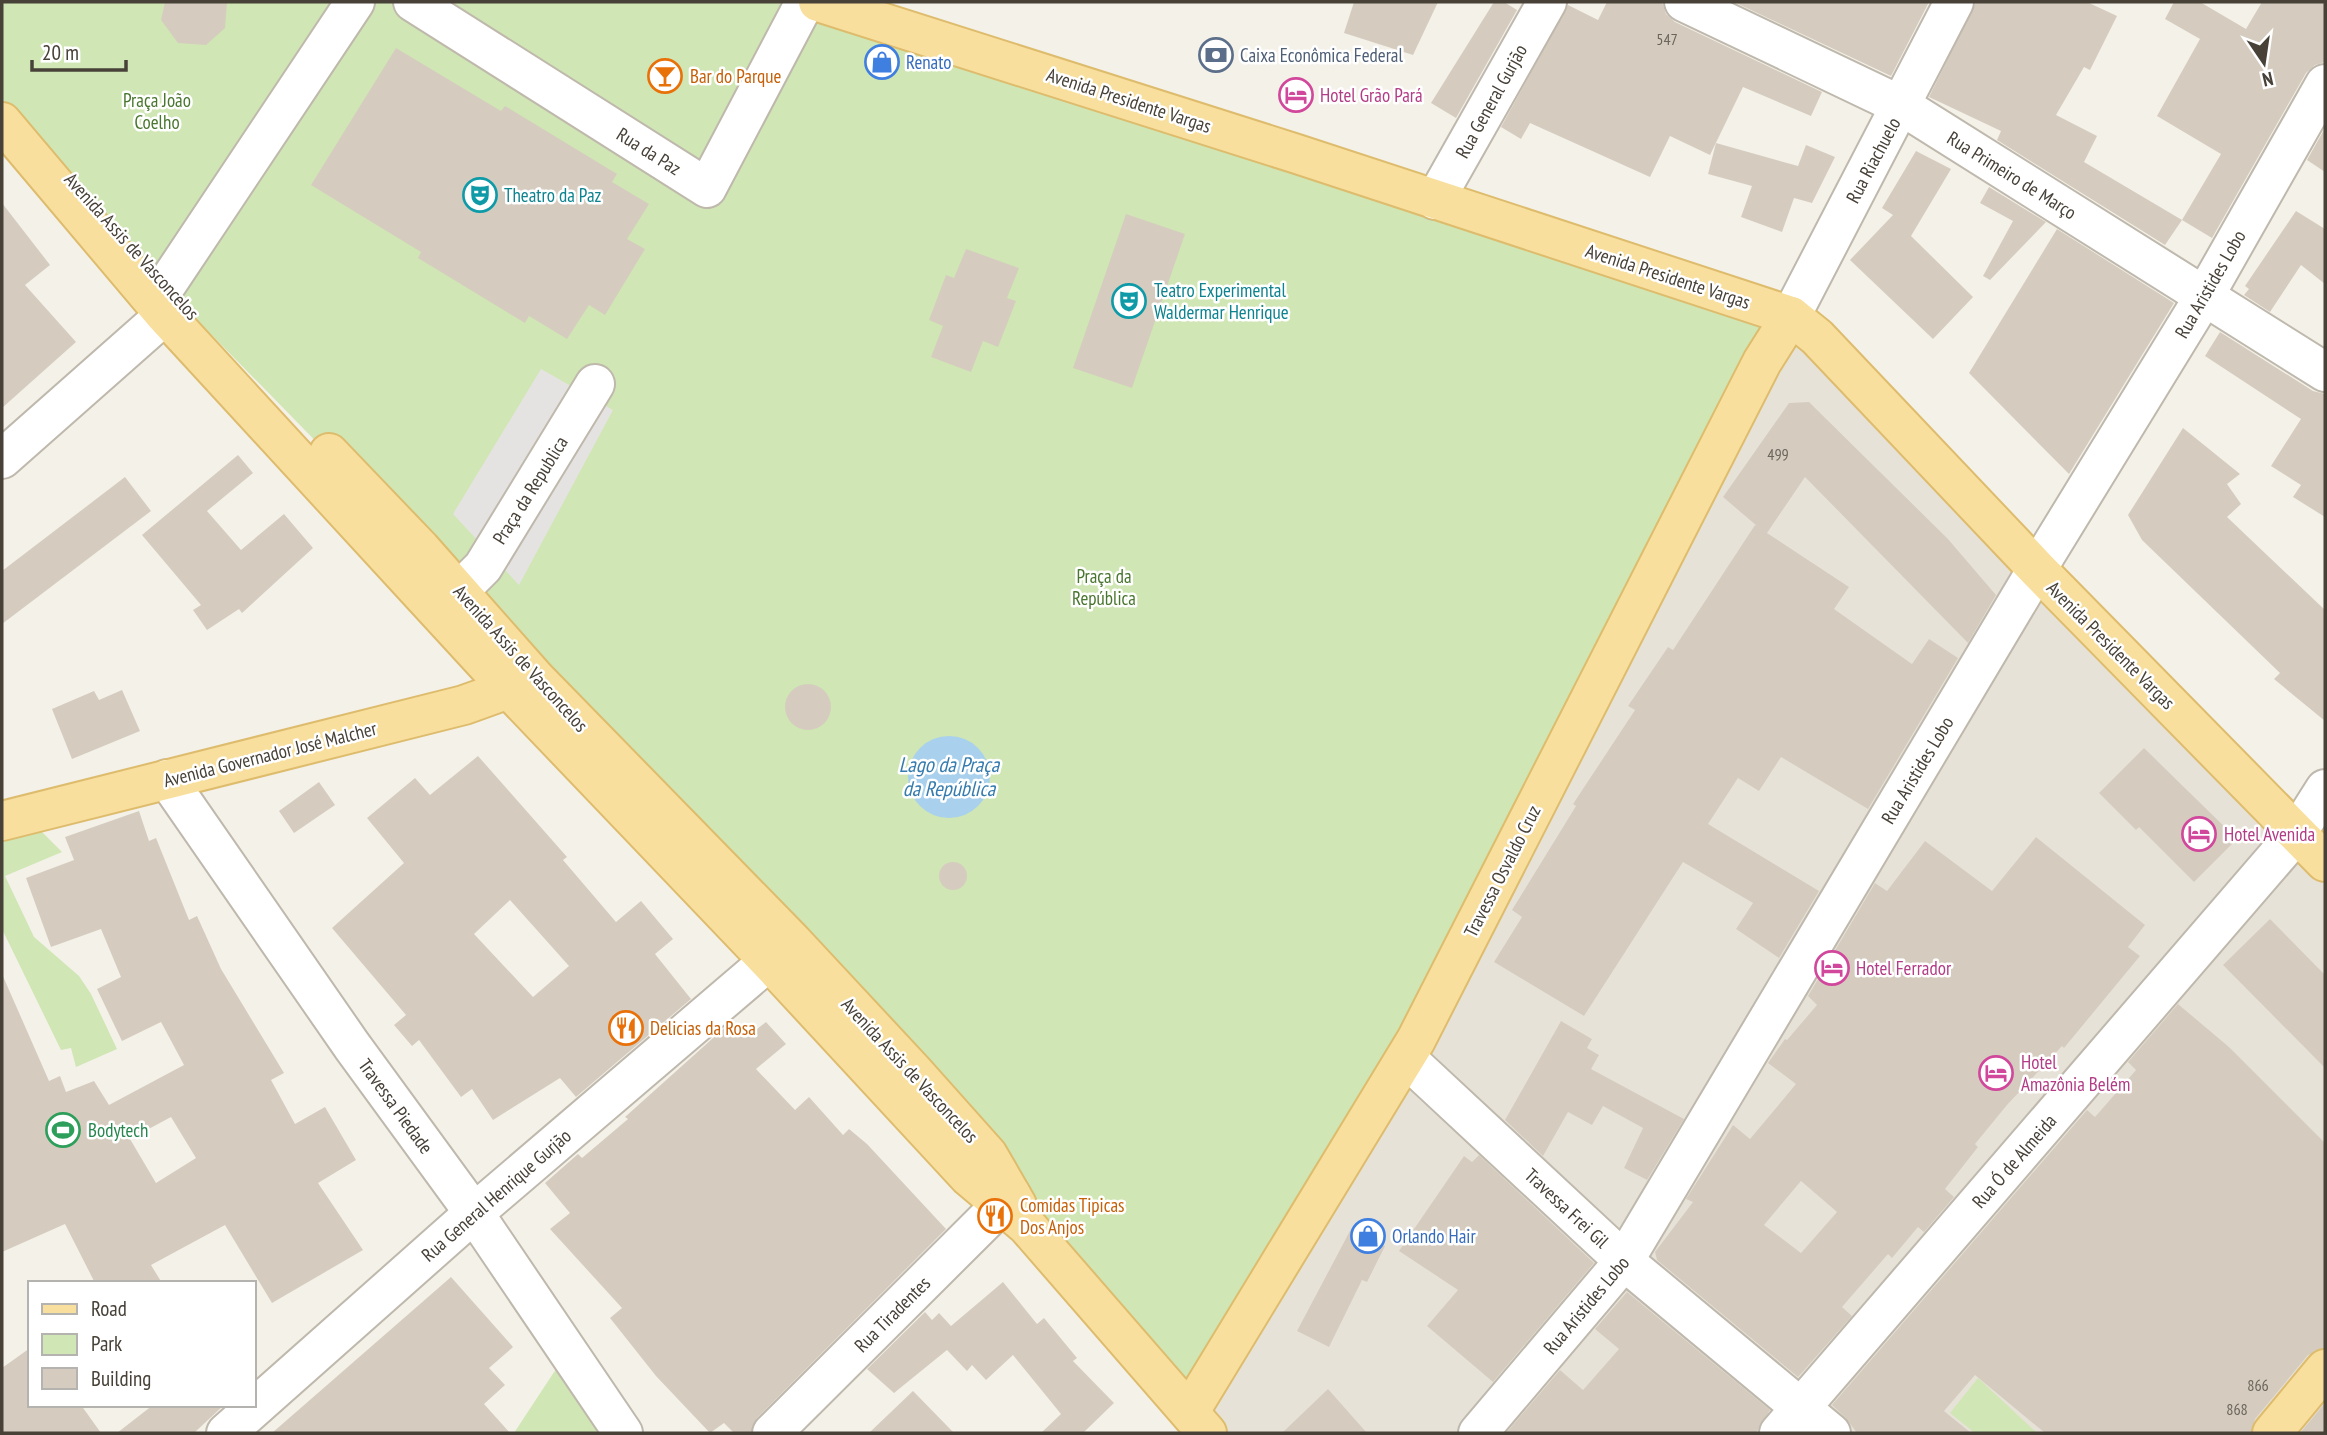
<svg xmlns="http://www.w3.org/2000/svg" width="2327" height="1435" viewBox="0 0 2327 1435" font-family="'PT Sans Narrow',sans-serif">
	<rect width="100%" height="100%" fill="#f4f1e9"/>
	<polygon fill="#e7e2d8" points="1791,316 2325,862 2325,1433 1207,1433 1224,1353"/>
	<g fill="#d0e6b4">
		<polygon points="2,2 818,2 1791,316 1190,1411 421,549 165,287 2,99"/>
		<polygon points="35,825 62,852 5,876 34,937 79,976 91,994 117,1049 76,1067 71,1048 61,1050 2,929 2,831"/>
		<polygon points="562,1360 609,1433 514,1433"/>
		<polygon points="1978,1378 2036,1432 2037,1433 1975,1433 1950,1413"/>
	</g>
	<polygon fill="#e5e3e1" points="541,369 613,410 519,585 453,514"/>
	<circle fill="#a9d1ed" cx="949" cy="777" r="41"/>
	<g fill="#d5ccbf" fill-rule="evenodd">
		<polygon points="165,2 227,2 225,28 206,45 178,43 161,20"/>
		<polygon points="1354,2 1438,2 1413,55 1344,33"/>
		<polygon points="1494,2 1504,2 1517,10 1456,118 1431,103"/>
		<polygon points="1607,2 1662,2 1666,14 1675,22 1822,92 1811,116 1743,87 1710,155 1670,136 1650,177 1530,123 1521,139 1501,127 1568,5 1598,20"/>
		<polygon points="1734,2 1929,2 1891,76"/>
		<polygon points="1976,2 2087,2 2117,16 2090,70 2084,67 2056,115 2097,136 2084,162 2182,220 2165,245 1997,140 2001,131 1929,97"/>
		<polygon points="2174,2 2200,2 2246,29 2262,2 2325,2 2325,62 2315,65 2306,73 2212,238 2182,220 2221,154 2157,116 2200,39 2165,19"/>
		<polygon points="396,48 501,111 505,106 617,174 612,182 649,204 627,239 645,249 605,315 589,305 567,339 529,316 525,323 418,258 421,252 311,185"/>
		<polygon points="2325,128 2325,172 2307,160"/>
		<polygon points="1716,143 1798,166 1806,145 1835,157 1812,203 1794,198 1782,232 1741,217 1752,186 1708,174"/>
		<polygon points="1916,151 1951,169 1911,236 1973,297 1933,339 1850,260 1893,215 1882,208"/>
		<polygon points="1989,187 2046,222 1990,280 1983,276 2013,221 1980,203"/>
		<polygon points="2,203 50,265 25,285 76,342 2,408"/>
		<polygon points="2296,211 2325,229 2325,284 2301,265 2270,312 2244,295 2249,289 2245,286"/>
		<polygon points="1126,214 1185,234 1132,388 1073,368"/>
		<polygon points="2057,229 2174,303 2069,474 1969,373"/>
		<polygon points="966,249 1019,268 1007,298 1016,301 998,347 983,341 971,372 931,357 943,326 929,320 946,275 954,278"/>
		<polygon points="2220,332 2313,391 2325,394 2325,517 2293,497 2301,485 2271,466 2301,419 2205,356"/>
		<polygon points="1809,402 1948,539 1996,595 1968,643 1805,477 1767,533 1849,587 1834,609 1912,664 1929,639 1958,658 1868,809 1781,757 1759,791 1738,778 1708,824 1819,891 1779,958 1736,929 1753,903 1683,862 1584,1016 1494,962 1522,917 1512,910 1576,806 1573,804 1635,710 1628,706 1668,647 1673,650 1755,525 1757,526 1723,497 1789,403"/>
		<polygon points="2183,428 2240,474 2227,484 2241,504 2227,517 2325,610 2325,721 2274,679 2280,673 2142,540 2128,515"/>
		<polygon points="238,455 253,473 207,511 241,550 284,514 313,548 242,613 239,609 207,630 193,610 201,605 142,535"/>
		<polygon points="125,477 151,511 2,624 2,571"/>
		<circle cx="808" cy="707" r="23"/>
		<polygon points="122,690 140,731 72,759 52,709 94,691 99,700"/>
		<polygon points="2144,748 2237,839 2194,882 2139,827 2136,830 2099,793"/>
		<path d="M478,756L567,857L563,860L616,922L641,901L673,939L655,954L691,999L576,1097L560,1078L493,1120L472,1089L461,1097L419,1040L412,1046L394,1025L406,1015L332,928L404,863L367,818L415,778L430,795ZM510,900L569,966L533,997L474,934Z"/>
		<polygon points="319,782 335,805 294,833 279,811"/>
		<path d="M139,811L149,841L156,838L189,920L197,916L221,969L284,1073L271,1080L295,1124L325,1107L356,1160L318,1183L363,1250L272,1303L225,1225L151,1265L162,1283H95L65,1224L2,1252V974L49,1081L60,1076L66,1092L94,1081L109,1105L184,1065L161,1022L122,1041L97,989L121,977L101,929L51,947L26,878L74,860L65,837ZM171,1117L196,1158L156,1183L130,1139Z"/>
		<path d="M2036,837L2145,925L2128,947L2140,956L2064,1048L2062,1046L2007,1105L1975,1144L1978,1147L1945,1189L1954,1197L1924,1232L1918,1227L1892,1258L1888,1254L1842,1307L1852,1316L1798,1377L1657,1260L1655,1252L1693,1202L1686,1199L1733,1125L1750,1139L1796,1084L1768,1063L1785,1039L1787,1040L1817,1005L1808,996L1875,883L1887,891L1925,841L1992,891ZM1801,1181L1837,1212L1801,1253L1764,1225Z"/>
		<circle cx="953" cy="876" r="14"/>
		<polygon points="2270,919 2325,975 2325,1068 2223,965"/>
		<polygon points="2178,1004 2229,1047 2325,1143 2325,1348 2308,1355 2255,1419 2251,1433 2045,1433 1975,1375 1944,1411 1971,1433 1857,1433 1845,1417 1832,1405 2087,1110 2095,1117 2136,1070 2128,1062"/>
		<polygon points="732,1021 747,1037 766,1022 786,1044 756,1069 795,1110 809,1097 843,1135 849,1129 867,1144 946,1229 757,1418 751,1433 734,1433 724,1423 710,1433 656,1376 610,1318 622,1308 550,1229 570,1213 545,1183 578,1154 582,1158 628,1119 625,1117"/>
		<polygon points="1561,1021 1592,1039 1587,1048 1599,1055 1591,1069 1684,1119 1647,1180 1624,1168 1643,1128 1603,1106 1592,1125 1568,1112 1543,1156 1505,1120"/>
		<polygon points="1479,1155 1594,1263 1493,1382 1427,1326 1458,1290 1399,1251 1464,1156 1472,1162"/>
		<polygon points="1351,1229 1385,1246 1367,1282 1362,1280 1329,1347 1297,1331"/>
		<polygon points="451,1277 513,1347 489,1368 505,1385 484,1404 510,1433 272,1433"/>
		<polygon points="1003,1282 1037,1324 1044,1318 1077,1358 1073,1361 1114,1403 1083,1433 1041,1433 1061,1414 1013,1355 986,1380 972,1365 967,1371 947,1350 894,1393 867,1369 925,1312 932,1320 939,1313 951,1326"/>
		<polygon points="1627,1292 1770,1410 1756,1433 1506,1433 1560,1370 1583,1390 1619,1349 1595,1329"/>
		<polygon points="30,1348 30,1405 81,1405 101,1433 2,1433 2,1368"/>
		<polygon points="1328,1389 1367,1433 1282,1433"/>
		<polygon points="913,1391 954,1433 869,1433"/>
		<polygon points="2325,1403 2325,1433 2300,1433"/>
		<polygon points="153,1405 224,1405 194,1433 117,1433"/>
	</g>
	<g fill="none" stroke-linecap="round" stroke-linejoin="round">
		<g stroke="#bfb8ac" stroke-width="42">
			<g id="minor">
				<polyline points="413,2 707,188 805,2"/>
				<polyline points="1684,2 1902,106 2325,372"/>
				<polyline points="1435,200 1547,2"/>
				<polyline points="165,287 355,2"/>
				<polyline points="1791,316 1954,2"/>
				<polyline points="2,459 165,315"/>
				<polyline points="459,591 483,567 595,384"/>
				<polyline points="167,779 352,1046 474,1213 623,1433"/>
				<polyline points="1406,1058 1624,1261 1831,1433"/>
				<polyline points="226,1433 474,1213 769,961"/>
				<polyline points="772,1433 1011,1195"/>
				<polyline points="1478,1433 1624,1261 2037,569 2205,295 2325,84"/>
				<polyline points="1779,1433 2297,833 2325,789"/>
			</g>
		</g>
		<g stroke="#debc6d" stroke-width="42">
			<g id="major">
				<polyline points="818,2 1297,154 1791,316 1817,337 2037,569 2325,862"/>
				<polyline points="2,122 165,315 509,689 769,961 969,1177 1027,1226 1207,1433"/>
				<polyline points="329,453 421,549 536,679 792,941 914,1072 988,1155 1017,1205"/>
				<polyline points="2,821 464,705 531,681"/>
				<polyline points="1190,1411 1416,1040 1762,362 1791,316"/>
				<polyline points="2272,1433 2325,1369"/>
			</g>
		</g>
		<use href="#minor" stroke="#fff" stroke-width="38"/>
		<use href="#major" stroke="#f9df9d" stroke-width="38"/>
	</g>
	<defs>
		<g id="bank-ring" transform="scale(1.75)"><circle r="9.5" fill="#fff" stroke="#5c6f8a" stroke-width="1.5"/><path d="M-6-4H6V4H-6ZM0-2.3a2.3 2.3 0 1 0 0 4.6a2.3 2.3 0 1 0 0-4.6Z" fill="#5c6f8a"/></g>
		<g id="shop-ring" transform="scale(1.75)"><circle r="9.5" fill="#fff" stroke="#3f7fe0" stroke-width="1.5"/><path d="M-5-2.5h2.3a2.7 3.5 0 0 1 5.4 0H5L5.5 6h-11ZM-1.5-2.5h3a1.5 2.3 0 0 0-3 0Z" fill="#3f7fe0"/></g>
		<g id="bar-ring" transform="scale(1.75)"><circle r="9.5" fill="#fff" stroke="#e8710a" stroke-width="1.5"/><path d="M-6-5H6L.8 .8V4.5H3.5V6h-7V4.5H-.8V.8Z" fill="#e8710a"/></g>
		<g id="hotel-ring" transform="scale(1.75)"><circle r="9.5" fill="#fff" stroke="#d1479c" stroke-width="1.5"/><path d="M-6-4.5h1.5V1H6V5H4.5V3h-9V5H-6ZM-4 0a1.8 1.8 0 1 1 3.6 0ZM.5 0V-2.5h3Q6-2.5 6 0Z" fill="#d1479c"/></g>
		<g id="theatre-ring" transform="scale(1.75)"><circle r="9.5" fill="#fff" stroke="#0f9aa8" stroke-width="1.5"/><path d="M-5-5.5Q0-4 5-5.5V0Q5 5 0 6Q-5 5-5 0ZM-3.3-2.5H-1v1.5H-3.3ZM1-2.5H3.3v1.5H1ZM-2.8 1Q0 5.5 2.8 1Z" fill="#0f9aa8"/></g>
		<g id="restaurant-ring" transform="scale(1.75)"><circle r="9.5" fill="#fff" stroke="#e8710a" stroke-width="1.5"/><path d="M-5-6h1v4h1v-4h1v4h1v-4h1v5L-1.5 .5V6h-2V.5L-5-1ZM5-6V6H3V1.5H1.5Q1.5-4 5-6Z" fill="#e8710a"/></g>
		<g id="stadium-ring" transform="scale(1.75)"><circle r="9.5" fill="#fff" stroke="#2e9e5b" stroke-width="1.5"/><path d="M0-5a6.5 5 0 1 0 0 10a6.5 5 0 1 0 0-10ZM-3.5-1.8h7v3.6h-7Z" fill="#2e9e5b"/></g>
	</defs>
	<g fill-rule="evenodd">
		<use href="#bank-ring" x="1216" y="55"/>
		<use href="#shop-ring" x="882" y="62"/>
		<use href="#bar-ring" x="665" y="76"/>
		<use href="#hotel-ring" x="1296" y="95"/>
		<use href="#theatre-ring" x="480" y="195"/>
		<use href="#theatre-ring" x="1129" y="301"/>
		<use href="#hotel-ring" x="2199" y="834"/>
		<use href="#hotel-ring" x="1832" y="968"/>
		<use href="#restaurant-ring" x="626" y="1028"/>
		<use href="#hotel-ring" x="1996" y="1073"/>
		<use href="#stadium-ring" x="63" y="1130"/>
		<use href="#restaurant-ring" x="995" y="1216"/>
		<use href="#shop-ring" x="1368" y="1236"/>
	</g>
	<g text-anchor="middle" stroke-width="5" stroke-linejoin="round" paint-order="stroke">
		<g font-size="16" fill="#6a645a">
			<text x="1667" y="45">547</text>
			<text x="1778" y="460">499</text>
			<text x="2258" y="1391">866</text>
			<text x="2237" y="1415">868</text>
		</g>
		<g font-size="19" fill="#4e5e75" stroke="#fff" text-anchor="start">
			<text x="1240" y="62">Caixa Econômica Federal</text>
		</g>
		<g font-size="19" fill="#366cbe" stroke="#fff" text-anchor="start">
			<text x="906" y="69">Renato</text>
			<text x="1392" y="1243">Orlando Hair</text>
		</g>
		<g font-size="19" fill="#c56008" stroke="#fff" text-anchor="start">
			<text x="690" y="83">Bar do Parque</text>
			<text x="650" y="1035">Delicias da Rosa</text>
			<text x="1020" y="1212">Comidas Tipicas<tspan x="1020" dy="22">Dos Anjos</tspan></text>
		</g>
		<g font-size="19" fill="#b23c85" stroke="#fff" text-anchor="start">
			<text x="1320" y="102">Hotel Grão Pará</text>
			<text x="2224" y="841">Hotel Avenida</text>
			<text x="1856" y="975">Hotel Ferrador</text>
			<text x="2021" y="1069">Hotel<tspan x="2021" dy="22">Amazônia Belém</tspan></text>
		</g>
		<g font-size="19" fill="#49762e" stroke="#fff">
			<text x="157" y="107">Praça João<tspan x="157" dy="22">Coelho</tspan></text>
			<text x="1104" y="583">Praça da<tspan x="1104" dy="22">República</tspan></text>
		</g>
		<g font-size="19" fill="#474138" stroke="#fff">
			<text transform="translate(1129 100) rotate(18)" y="7">Avenida Presidente Vargas</text>
			<text transform="translate(1491 101) rotate(-61)" y="7">Rua General Gurjão</text>
			<text transform="translate(649 151) rotate(32)" y="7">Rua da Paz</text>
			<text transform="translate(1873 160) rotate(-62)" y="7">Rua Riachuelo</text>
			<text transform="translate(2012 175) rotate(32)" y="7">Rua Primeiro de Março</text>
			<text transform="translate(132 246) rotate(48)" y="7">Avenida Assis de Vasconcelos</text>
			<text transform="translate(1668 276) rotate(18)" y="7">Avenida Presidente Vargas</text>
			<text transform="translate(2210 284) rotate(-60)" y="7">Rua Aristides Lobo</text>
			<text transform="translate(530 490) rotate(-58)" y="7">Praça da Republica</text>
			<text transform="translate(2111 645) rotate(45)" y="7">Avenida Presidente Vargas</text>
			<text transform="translate(521 658) rotate(48)" y="7">Avenida Assis de Vasconcelos</text>
			<text transform="translate(270 754) rotate(-14)" y="7">Avenida Governador José Malcher</text>
			<text transform="translate(1917 770) rotate(-59)" y="7">Rua Aristides Lobo</text>
			<text transform="translate(1502 871) rotate(-63)" y="7">Travessa Osvaldo Cruz</text>
			<text transform="translate(910 1070) rotate(47)" y="7">Avenida Assis de Vasconcelos</text>
			<text transform="translate(396 1106) rotate(54)" y="7">Travessa Piedade</text>
			<text transform="translate(2014 1161) rotate(-49)" y="7">Rua Ó de Almeida</text>
			<text transform="translate(496 1195) rotate(-41)" y="7">Rua General Henrique Gurjão</text>
			<text transform="translate(1567 1208) rotate(43)" y="7">Travessa Frei Gil</text>
			<text transform="translate(1586 1305) rotate(-50)" y="7">Rua Aristides Lobo</text>
			<text transform="translate(892 1314) rotate(-45)" y="7">Rua Tiradentes</text>
		</g>
		<g font-size="19" fill="#0d838f" stroke="#fff" text-anchor="start">
			<text x="504" y="202">Theatro da Paz</text>
			<text x="1154" y="297">Teatro Experimental<tspan x="1154" dy="22">Waldermar Henrique</tspan></text>
		</g>
		<g font-size="19" fill="#27864d" stroke="#fff" text-anchor="start">
			<text x="88" y="1137">Bodytech</text>
		</g>
		<g font-size="21" font-style="italic" fill="#367cae" stroke="#fff">
			<text x="949" y="772">Lago da Praça<tspan x="949" dy="24">da República</tspan></text>
		</g>
	</g>
	<rect width="2327" height="1435" fill="none" stroke="#474138" stroke-width="7"/>
	<rect x="28" y="1281" width="228" height="126" fill="#ffffff" stroke="#b5b3af" stroke-width="2"/>
	<rect x="42" y="1304" width="35" height="10" fill="#f9df9d" stroke="#b5b3af" stroke-width="2"/>
	<text x="91" y="1316" font-size="21" fill="#474138">Road</text>
	<rect x="42" y="1334" width="35" height="21" fill="#d0e6b4" stroke="#b5b3af" stroke-width="2"/>
	<text x="91" y="1351" font-size="21" fill="#474138">Park</text>
	<rect x="42" y="1368" width="35" height="21" fill="#d5ccbf" stroke="#b5b3af" stroke-width="2"/>
	<text x="91" y="1386" font-size="21" fill="#474138">Building</text>
	<g transform="translate(2264 63) rotate(167)" stroke="#ffffff" stroke-width="5" paint-order="stroke">
	<path d="M0-5L12 26L0 18L-12 26Z" fill="#474138"/>
	<text y="-10" font-size="19" font-weight="bold" text-anchor="middle" fill="#474138">N</text>
	</g>
	<path d="M32 60v10h94v-10" fill="none" stroke="#474138" stroke-width="3.5"/>
	<text x="42" y="60" font-size="21" fill="#474138" stroke="#ffffff" stroke-width="5" paint-order="stroke">20 m</text>
</svg>
